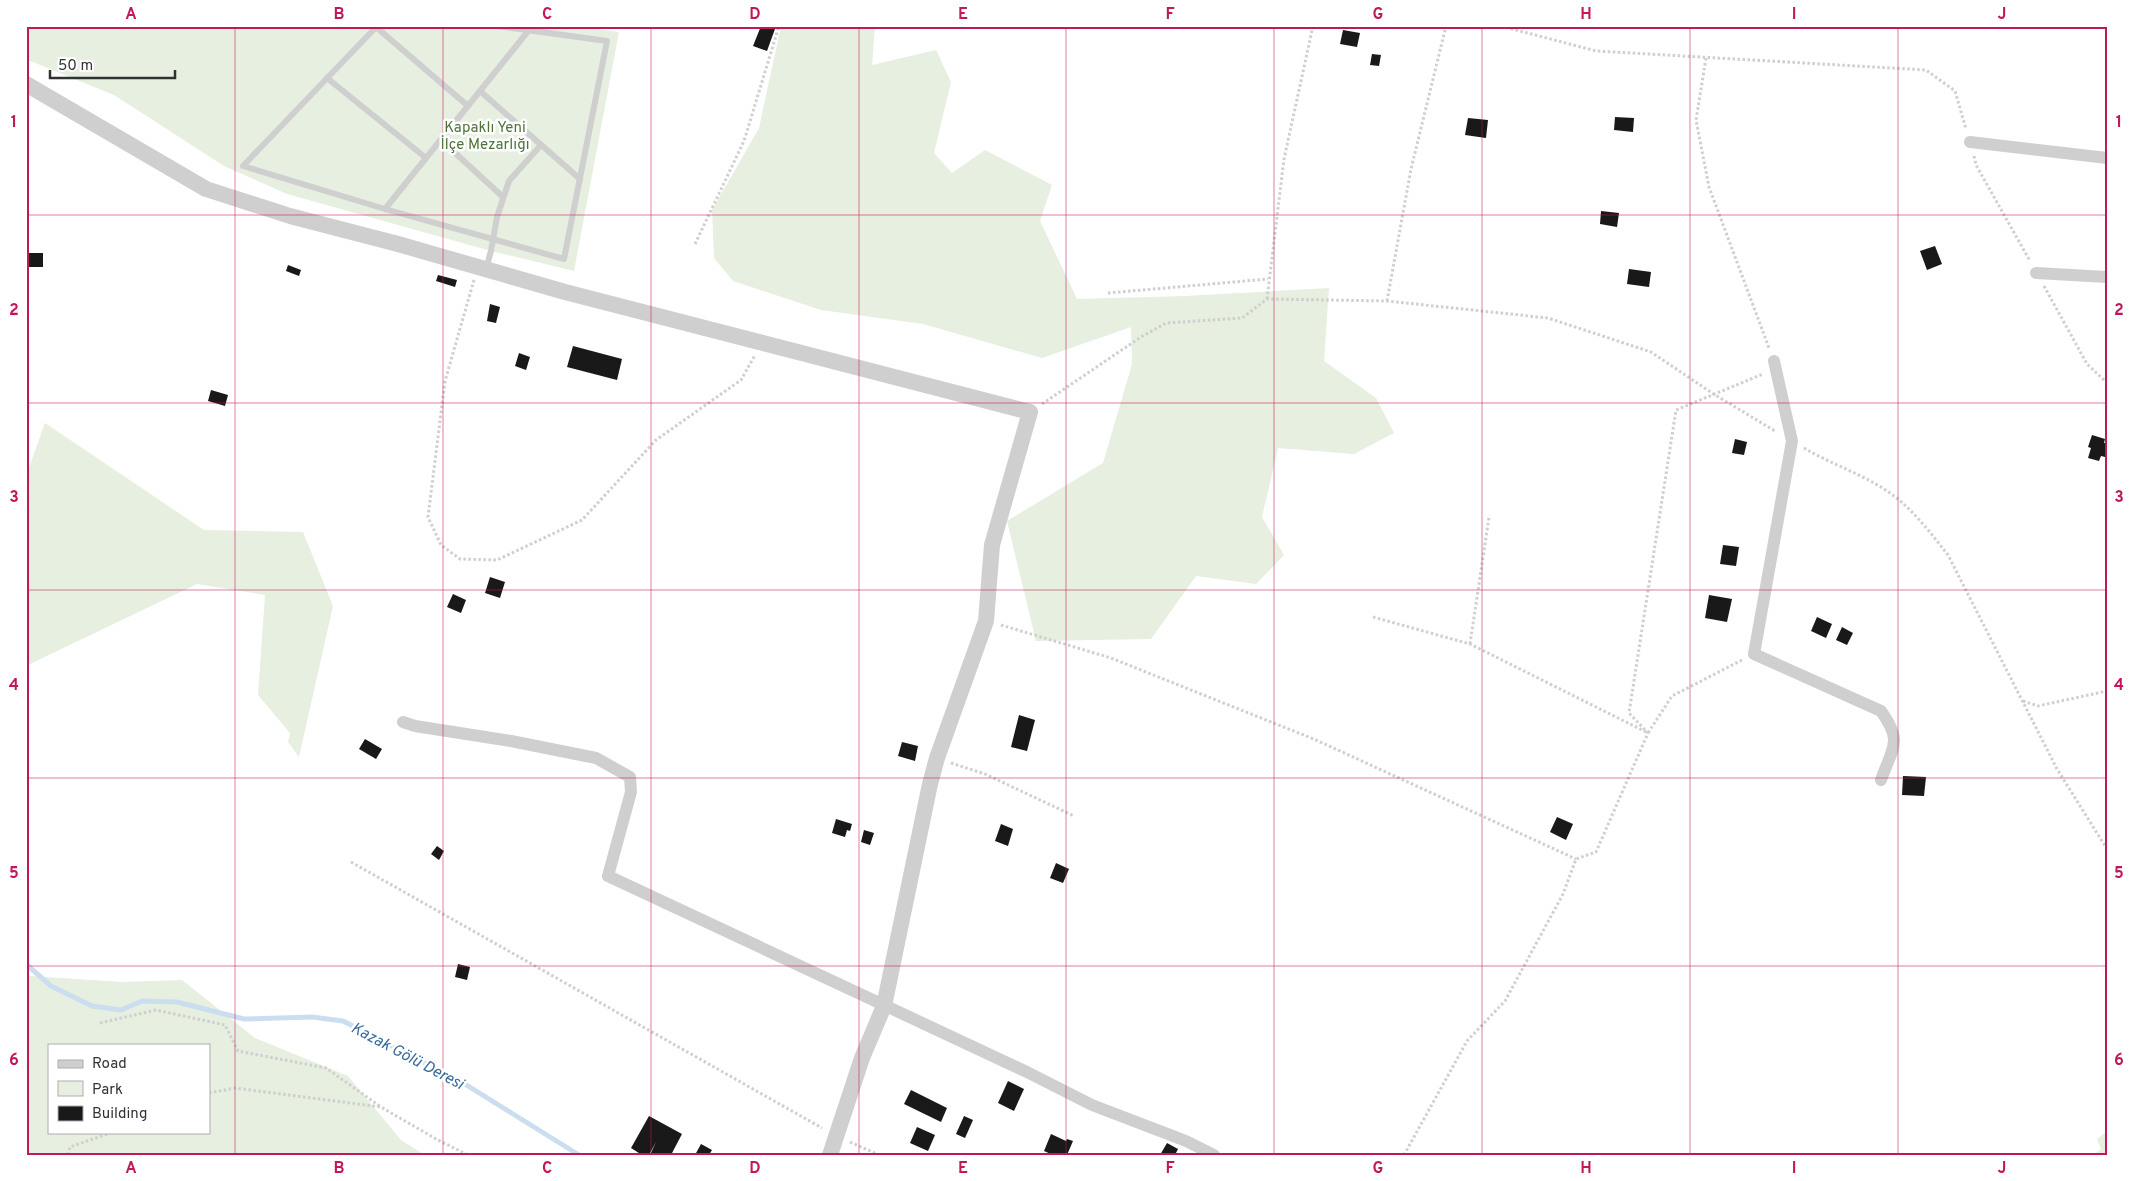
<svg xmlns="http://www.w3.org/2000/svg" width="2133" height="1181" viewBox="0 0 2133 1181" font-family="Overpass,sans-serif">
	<rect width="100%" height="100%" fill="#fff"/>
	<g fill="#e6efe0" fill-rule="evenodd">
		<polygon points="26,26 573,26 619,32 574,271 491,251 287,194 224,166 114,95 28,60"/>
		<polygon points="781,26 875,26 872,65 936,50 951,82 934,153 952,173 985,150 1052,185 1040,221 1077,299 1185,296 1329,288 1324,361 1376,398 1394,433 1354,454 1278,448 1262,517 1284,555 1256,584 1196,576 1151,639 1036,641 1007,521 1103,463 1132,364 1131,327 1042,358 923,324 821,310 733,281 714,258 712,210 759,128"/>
		<polygon points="45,423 204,530 303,532 333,606 299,757 288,742 290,733 258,695 265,595 197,584 30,664 26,663 26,476"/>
		<path d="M26,973L30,976L122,982L182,980L255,1038L348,1076L401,1140L425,1155H26ZM49,1045H209V1132H49Z"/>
		<polygon points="2107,1131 2107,1155 2094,1155 2101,1149 2097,1139"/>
	</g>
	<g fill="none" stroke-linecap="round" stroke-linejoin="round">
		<polyline stroke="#cbdef0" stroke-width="5" points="26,964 51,986 92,1006 121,1010 142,1001 177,1002 244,1019 312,1017 343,1021 460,1081 579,1155"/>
	</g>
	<g fill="#191919">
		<polygon points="761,26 775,29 767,51 753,46"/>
		<polygon points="1343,30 1360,33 1357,47 1340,44"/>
		<polygon points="1372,54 1381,55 1379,66 1370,65"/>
		<polygon points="1615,117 1634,118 1633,132 1614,130"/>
		<polygon points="1468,118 1488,120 1486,138 1465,135"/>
		<polygon points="1601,211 1619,213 1617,227 1600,224"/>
		<polygon points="1935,246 1942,264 1927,270 1920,251"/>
		<rect x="26" y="253" width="17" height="14"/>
		<polygon points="288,265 301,270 299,276 286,271"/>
		<polygon points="1629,269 1651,272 1649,287 1627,284"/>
		<polygon points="438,275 457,280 455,287 436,281"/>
		<polygon points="490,304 500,307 496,323 487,321"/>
		<polygon points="573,346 622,359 617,380 567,367"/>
		<polygon points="519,353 530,357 526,370 515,366"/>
		<polygon points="211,390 228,395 225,406 208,401"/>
		<polygon points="2092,435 2105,439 2104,443 2107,443 2105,457 2101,456 2099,461 2088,458 2091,448 2088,447"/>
		<polygon points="1735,439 1747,442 1744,455 1732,453"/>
		<polygon points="1723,545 1739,547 1736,566 1720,564"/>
		<polygon points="490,577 505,582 500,598 485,593"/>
		<polygon points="453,594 466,600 461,613 447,607"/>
		<polygon points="1709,595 1732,599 1727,622 1705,618"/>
		<polygon points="1817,617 1832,624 1826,638 1811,631"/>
		<polygon points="1842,627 1853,633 1847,645 1836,640"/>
		<polygon points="1019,715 1035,720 1027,751 1011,747"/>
		<polygon points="365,739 382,749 376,759 359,749"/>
		<polygon points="902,742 918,746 915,761 898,756"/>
		<polygon points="1903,776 1926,777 1924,796 1902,795"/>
		<polygon points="1557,817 1573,824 1566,840 1550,832"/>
		<polygon points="836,819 852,824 850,831 847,830 845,837 832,833"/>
		<polygon points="1001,824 1013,829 1008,846 995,841"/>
		<polygon points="864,830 874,833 870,845 861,842"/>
		<polygon points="437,846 444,851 439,860 431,854"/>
		<polygon points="1056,863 1069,869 1063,883 1050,878"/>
		<polygon points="458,964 470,967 467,980 455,977"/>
		<polygon points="1008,1081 1024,1089 1014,1111 998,1103"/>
		<polygon points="911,1090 947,1108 941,1122 904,1104"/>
		<polygon points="649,1116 682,1134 671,1155 650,1155 656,1142 649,1155 642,1155 631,1148"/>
		<polygon points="964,1116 973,1120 965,1138 956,1134"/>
		<polygon points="917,1127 935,1135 928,1151 910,1143"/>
		<polygon points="1051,1134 1066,1141 1067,1139 1073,1141 1067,1155 1053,1155 1044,1151"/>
		<polygon points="1167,1143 1178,1149 1176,1153 1178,1155 1160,1155"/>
		<polygon points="701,1144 712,1150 709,1155 695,1155"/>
	</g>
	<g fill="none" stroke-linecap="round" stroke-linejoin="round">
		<g stroke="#cfcfcf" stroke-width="3" stroke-dasharray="2.5 2.5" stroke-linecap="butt">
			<polyline points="1501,26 1596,51 1926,70 1955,91 1966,129"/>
			<polyline points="1706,58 1696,120 1709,187 1769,348"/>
			<polyline points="1974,156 1976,165 2030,261"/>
			<polyline points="695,244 744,141 779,26"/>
			<polyline points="474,280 445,381 428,517 441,545 460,559 497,560 582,520 656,440 741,380 755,355"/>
			<polyline points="2044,286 2087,364 2107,383"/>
			<polyline points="1108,293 1268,279"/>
			<polyline points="1267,299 1284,159 1313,26"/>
			<polyline points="1387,301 1411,169 1446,26"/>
			<polyline points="1042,404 1141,337 1166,323 1242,318 1267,299 1387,301 1548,318 1651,352 1712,393 1775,431"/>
			<path d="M1804,448C1834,466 1872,477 1899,500C1918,516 1933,536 1948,555L2057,769L2107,849"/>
			<polyline points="1373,617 1470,644 1648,733 1672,696 1742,660"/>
			<polyline points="1001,625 1111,658 1316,740 1576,859"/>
			<polyline points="1470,644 1489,517"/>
			<polyline points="2023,701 2038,706 2107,691"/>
			<polyline points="951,763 985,774 1074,816"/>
			<polyline points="351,862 822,1128"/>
			<polyline points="100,1023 156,1010 225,1025 238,1051 326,1068 381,1107"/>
			<polyline points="209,1093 235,1088 381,1107 436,1139 468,1155"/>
			<polyline points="850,1142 879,1155"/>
			<polyline points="68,1155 70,1147 113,1132"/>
			<polyline points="1404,1155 1467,1041 1505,1001 1563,894 1576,859 1596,852 1648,733 1629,713 1676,410 1763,374"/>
		</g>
		<g stroke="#cfcfcf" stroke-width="6">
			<polyline points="377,26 243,166 385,209 564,259 607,41 498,26"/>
			<polyline points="376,27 468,106"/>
			<polyline points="327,78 426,158"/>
			<polyline points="480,91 580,179"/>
			<polyline points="441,140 503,197"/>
			<polyline points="385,209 529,30"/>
			<polyline points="486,269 491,251 497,217 509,181 541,145"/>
		</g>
		<g stroke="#cfcfcf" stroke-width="12">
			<polyline points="1970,142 2107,158"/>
			<polyline points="2036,273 2107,277"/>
			<path d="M1774,361L1792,441L1754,654L1881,711C1903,742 1893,746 1881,780"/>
			<polyline points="403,722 415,726 511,741 596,758 630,777 631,792 608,876 1027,1072 1092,1105 1186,1141 1214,1155"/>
		</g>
		<polyline stroke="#cfcfcf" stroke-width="16" points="26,84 206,189 290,216 398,244 565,292 1030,412 992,545 986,621 937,758 930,784 884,1006 862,1058 830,1155"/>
	</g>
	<path fill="none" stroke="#c2185b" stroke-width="1" stroke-opacity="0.55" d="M235,26V1155M443,26V1155M651,26V1155M859,26V1155M1066,26V1155M1274,26V1155M1482,26V1155M1690,26V1155M1898,26V1155M26,215H2107M26,403H2107M26,590H2107M26,778H2107M26,966H2107"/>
	<g text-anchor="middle" stroke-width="5" stroke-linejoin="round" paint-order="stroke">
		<g font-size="15" fill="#4f723b" stroke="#fff">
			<text x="485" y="132">Kapaklı Yeni<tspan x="485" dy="17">İlçe Mezarlığı</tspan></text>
		</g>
		<g font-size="16" font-style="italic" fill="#386a9c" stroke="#fff">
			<text transform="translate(408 1055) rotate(28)" y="6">Kazak Gölü Deresi</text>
		</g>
	</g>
	<rect width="2133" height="1181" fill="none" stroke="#ffffff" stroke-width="55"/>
	<rect x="48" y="1044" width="162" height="90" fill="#ffffff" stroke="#adadad"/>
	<rect x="58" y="1060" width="25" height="8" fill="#cfcfcf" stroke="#adadad"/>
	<text x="92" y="1068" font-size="15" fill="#323232">Road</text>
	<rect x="58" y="1081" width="25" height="15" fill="#e6efe0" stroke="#adadad"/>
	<text x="92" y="1094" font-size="15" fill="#323232">Park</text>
	<rect x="58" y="1106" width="25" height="15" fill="#191919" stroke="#adadad"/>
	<text x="92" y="1118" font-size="15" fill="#323232">Building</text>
	<path d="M50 70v8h125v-8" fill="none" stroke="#323232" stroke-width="2.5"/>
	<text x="58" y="70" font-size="15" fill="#323232" stroke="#ffffff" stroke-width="4" paint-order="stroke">50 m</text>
	<rect x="28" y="28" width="2078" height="1126" fill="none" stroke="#c2185b" stroke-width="2"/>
	<g font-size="16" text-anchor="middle" font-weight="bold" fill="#c2185b">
		<text x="131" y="19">A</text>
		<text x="339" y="19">B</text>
		<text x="547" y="19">C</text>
		<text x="755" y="19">D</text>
		<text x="963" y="19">E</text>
		<text x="1170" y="19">F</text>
		<text x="1378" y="19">G</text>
		<text x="1586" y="19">H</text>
		<text x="1794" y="19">I</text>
		<text x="2002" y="19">J</text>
		<text x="14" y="127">1</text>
		<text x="2119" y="127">1</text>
		<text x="14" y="315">2</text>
		<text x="2119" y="315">2</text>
		<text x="14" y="502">3</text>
		<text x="2119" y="502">3</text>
		<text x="14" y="690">4</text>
		<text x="2119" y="690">4</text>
		<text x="14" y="878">5</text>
		<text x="2119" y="878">5</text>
		<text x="14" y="1065">6</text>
		<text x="2119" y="1065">6</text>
		<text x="131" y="1173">A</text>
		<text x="339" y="1173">B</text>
		<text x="547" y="1173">C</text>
		<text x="755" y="1173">D</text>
		<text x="963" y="1173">E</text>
		<text x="1170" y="1173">F</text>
		<text x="1378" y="1173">G</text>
		<text x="1586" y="1173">H</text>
		<text x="1794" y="1173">I</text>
		<text x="2002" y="1173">J</text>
	</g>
</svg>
